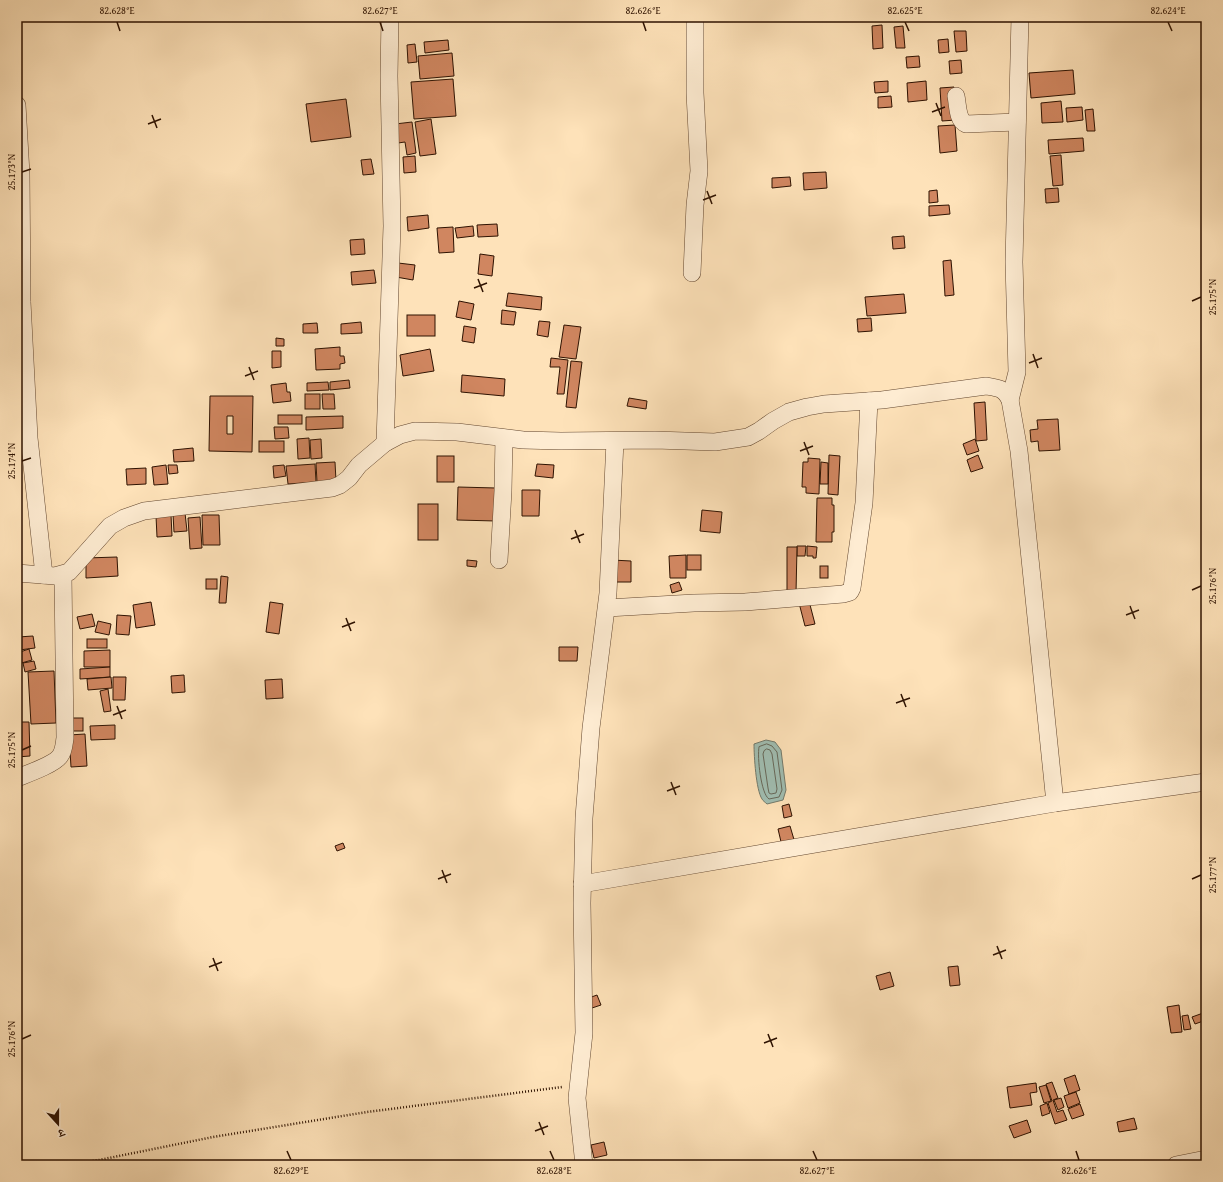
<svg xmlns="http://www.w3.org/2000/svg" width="1223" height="1182" viewBox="0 0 1223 1182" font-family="'Gentium Book Plus','Noto Serif Devanagari',serif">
	<rect width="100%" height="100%" fill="#fee2b9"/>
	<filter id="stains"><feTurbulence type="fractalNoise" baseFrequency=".005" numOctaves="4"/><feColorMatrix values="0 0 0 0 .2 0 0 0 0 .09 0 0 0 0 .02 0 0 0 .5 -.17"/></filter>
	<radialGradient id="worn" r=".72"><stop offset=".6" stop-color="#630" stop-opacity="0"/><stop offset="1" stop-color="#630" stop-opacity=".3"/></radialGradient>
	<path fill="#a0bdb1" stroke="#72796b" d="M766,740L775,742L781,750L786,790L783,800L767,804C765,802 763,801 762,799C756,790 754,756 754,744Z"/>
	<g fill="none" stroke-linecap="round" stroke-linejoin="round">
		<g stroke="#676859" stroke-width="1">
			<path d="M767,744L772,746L777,752L782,790L779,797L769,799C761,794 757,757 759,747Z"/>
			<polygon points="767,749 770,750 772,754 777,789 776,793 771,794 769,793 768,788 763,754 764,751"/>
		</g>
	</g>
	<g fill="#d08660" stroke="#2e1201" fill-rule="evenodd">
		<polygon points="882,25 883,48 873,49 872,26"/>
		<polygon points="903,26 905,48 896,48 894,27"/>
		<polygon points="954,31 966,31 967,51 956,52"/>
		<polygon points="948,39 949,52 939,53 938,40"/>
		<polygon points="448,40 449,50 425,53 424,42"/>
		<polygon points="415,44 417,62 408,63 407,45"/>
		<polygon points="452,53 454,76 420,79 418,56"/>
		<polygon points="919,56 920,67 907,68 906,57"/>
		<polygon points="961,60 962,73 950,74 949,61"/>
		<polygon points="1073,70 1075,94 1031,98 1029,73"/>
		<polygon points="453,79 456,116 414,119 411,82"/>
		<polygon points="888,81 888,92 875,93 874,82"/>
		<polygon points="926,81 927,100 908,102 907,83"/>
		<polygon points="954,87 956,120 942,121 940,88"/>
		<polygon points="891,96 892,107 878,108 878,97"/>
		<polygon points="346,99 351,137 311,142 306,104"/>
		<polygon points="1061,101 1063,122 1042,123 1041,103"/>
		<polygon points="1082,107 1083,120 1067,122 1066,108"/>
		<polygon points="1093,109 1095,131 1087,131 1085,110"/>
		<polygon points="431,119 436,154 420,156 415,122"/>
		<polygon points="412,122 416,153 407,155 405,142 398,143 395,124"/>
		<polygon points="955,125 957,151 940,153 938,126"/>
		<polygon points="1083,138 1084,151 1049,154 1048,140"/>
		<polygon points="1061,155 1063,185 1053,186 1050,156"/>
		<polygon points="415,156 416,172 404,173 403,157"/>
		<polygon points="371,159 374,174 363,175 361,160"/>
		<polygon points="826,172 827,188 804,190 803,173"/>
		<polygon points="790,177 791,186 772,188 772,178"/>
		<polygon points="1058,188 1059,202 1046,203 1045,189"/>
		<polygon points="937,190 938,202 929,203 929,191"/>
		<polygon points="949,205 950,214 929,216 929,206"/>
		<polygon points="428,215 429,228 408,231 407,217"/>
		<polygon points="497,224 498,236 478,237 477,225"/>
		<polygon points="473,226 474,236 457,238 455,228"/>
		<polygon points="453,227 454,252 439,253 437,228"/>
		<polygon points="904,236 905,248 893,249 892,237"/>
		<polygon points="364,239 365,254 351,255 350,240"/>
		<polygon points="480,254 494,256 492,276 478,274"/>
		<polygon points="951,260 954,295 945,296 943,261"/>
		<polygon points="398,263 415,265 413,280 396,277"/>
		<polygon points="374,270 376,283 352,285 351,272"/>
		<polygon points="508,293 542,297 541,310 506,306"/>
		<polygon points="904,294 906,313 867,316 865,297"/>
		<polygon points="459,301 474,304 471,320 456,317"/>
		<polygon points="502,310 516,312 514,325 501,324"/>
		<rect x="407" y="315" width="28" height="21"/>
		<polygon points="871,318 872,331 858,332 857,319"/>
		<polygon points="539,321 550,322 548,337 537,335"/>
		<polygon points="361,322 362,333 341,334 341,324"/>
		<polygon points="317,323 318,333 303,333 303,324"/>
		<polygon points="564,325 581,327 576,359 559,357"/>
		<polygon points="464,326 476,328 474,343 462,341"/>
		<polygon points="276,338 284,339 284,346 276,346"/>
		<polygon points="340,347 340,356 344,356 345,363 340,364 340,369 316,370 315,349"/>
		<polygon points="430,349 434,371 403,376 400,355"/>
		<polygon points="272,351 281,351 281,367 272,368"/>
		<polygon points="551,358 568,360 564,394 557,394 560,367 550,367"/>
		<polygon points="571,361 582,362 576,408 566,407"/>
		<polygon points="462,375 505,379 504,396 461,392"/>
		<polygon points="349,380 350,388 330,390 330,382"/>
		<polygon points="328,382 329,390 307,391 307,383"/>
		<polygon points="286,383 287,392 290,392 291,401 273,403 271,385"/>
		<rect x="305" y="394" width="15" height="15"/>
		<polygon points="322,394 334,394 335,409 323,409"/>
		<path d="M210,396H253L252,452L209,451ZM227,416H233V434H227Z"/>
		<polygon points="629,398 647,401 646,409 627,406"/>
		<polygon points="985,402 987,440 976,441 974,403"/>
		<rect x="278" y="415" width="24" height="9"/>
		<polygon points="343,416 343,428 306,430 306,417"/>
		<polygon points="1058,419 1060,450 1039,451 1038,441 1031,442 1030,430 1038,429 1037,420"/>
		<polygon points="274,427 288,427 289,438 275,439"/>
		<polygon points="309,438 310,458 298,459 297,439"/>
		<polygon points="321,439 322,458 311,459 310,440"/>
		<polygon points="975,439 979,451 967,455 963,444"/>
		<rect x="259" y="441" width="25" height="11"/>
		<polygon points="193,448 194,461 174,462 173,450"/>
		<polygon points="829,455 840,456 838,495 828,494"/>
		<polygon points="978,455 983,468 971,472 967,460"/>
		<rect x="437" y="456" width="17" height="26"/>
		<polygon points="808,458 820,459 819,494 806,493 806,487 802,487 803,462 808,462"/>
		<polygon points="335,462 336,481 317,482 316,463"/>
		<polygon points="821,462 828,463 828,484 820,484"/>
		<polygon points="315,464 316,482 288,484 286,466"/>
		<polygon points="537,464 554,465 553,478 535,476"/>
		<polygon points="166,465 168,484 154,485 152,467"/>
		<polygon points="168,465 177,465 178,473 169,474"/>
		<polygon points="284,465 286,476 274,478 273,466"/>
		<polygon points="146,468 146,484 127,485 126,469"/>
		<polygon points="458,487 496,488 496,521 457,520"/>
		<polygon points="522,490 540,490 539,516 522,516"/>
		<polygon points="817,498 832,498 832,505 834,505 834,532 832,532 832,542 816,542"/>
		<rect x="418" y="504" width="20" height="36"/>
		<polygon points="702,510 722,512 720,533 700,531"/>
		<polygon points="185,513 187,531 174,532 173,514"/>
		<polygon points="171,515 172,536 157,537 156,516"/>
		<polygon points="202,515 219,515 220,545 203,545"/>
		<polygon points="200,517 202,548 190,549 188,518"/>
		<polygon points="17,525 20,525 21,556 17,556"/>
		<polygon points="797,546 806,546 805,556 797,556"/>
		<polygon points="807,546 817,547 816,558 813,558 813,556 807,556"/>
		<polygon points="787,547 797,547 796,593 787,593"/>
		<polygon points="686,555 686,578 670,578 669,556"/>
		<rect x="687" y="555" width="14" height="15"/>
		<polygon points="117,557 118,576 86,578 86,558"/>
		<polygon points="467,560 477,561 476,567 467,566"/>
		<polygon points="612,560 631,561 631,582 612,582"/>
		<rect x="820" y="566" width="8" height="12"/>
		<polygon points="221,576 228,577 226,603 219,603"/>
		<rect x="206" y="579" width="11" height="10"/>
		<polygon points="679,582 682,590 672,593 670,585"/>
		<polygon points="809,601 815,624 805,626 799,603"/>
		<polygon points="151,602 155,625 136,628 133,605"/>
		<polygon points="270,602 283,604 279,634 266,632"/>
		<polygon points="92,614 95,626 80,629 77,617"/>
		<polygon points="117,615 131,616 129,635 116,634"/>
		<polygon points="98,621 111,624 109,635 95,632"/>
		<polygon points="33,636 35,648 19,650 18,637"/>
		<rect x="87" y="639" width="20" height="9"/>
		<polygon points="559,647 578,647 577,661 559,661"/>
		<polygon points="29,649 32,660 18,664 17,653"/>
		<polygon points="110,650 110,667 84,667 84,651"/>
		<polygon points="34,661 36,669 25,672 23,663"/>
		<polygon points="110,667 110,677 80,679 80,669"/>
		<polygon points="54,671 56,723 31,724 28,672"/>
		<polygon points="184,675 185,692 172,693 171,676"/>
		<polygon points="111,677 112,688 88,690 87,679"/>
		<polygon points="113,677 126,677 125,700 113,700"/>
		<polygon points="282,679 283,698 266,699 265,680"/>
		<polygon points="108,689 111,711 104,712 100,691"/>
		<polygon points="17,708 18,722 29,722 30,756 17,757"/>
		<rect x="71" y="718" width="12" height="13"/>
		<polygon points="115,725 115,739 91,740 90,726"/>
		<polygon points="85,734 87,766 71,767 69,735"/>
		<polygon points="789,804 792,816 784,818 782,806"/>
		<polygon points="790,826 795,843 782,846 778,829"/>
		<polygon points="343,843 345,848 337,851 335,846"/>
		<polygon points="958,966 960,985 950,986 948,967"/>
		<polygon points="890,972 894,986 880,990 876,976"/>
		<polygon points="597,995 601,1005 589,1009 586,999"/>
		<polygon points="1179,1005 1182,1032 1171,1033 1167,1007"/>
		<polygon points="1206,1012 1206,1020 1195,1024 1192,1017"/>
		<polygon points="1188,1015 1191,1029 1184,1030 1182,1016"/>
		<polygon points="1075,1075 1080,1090 1069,1094 1064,1079"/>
		<polygon points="1052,1082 1058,1098 1053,1100 1057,1112 1063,1110 1067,1120 1055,1124 1048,1103 1052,1101 1046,1084"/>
		<polygon points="1036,1083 1037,1092 1030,1093 1032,1105 1010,1108 1007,1087"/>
		<polygon points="1046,1085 1051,1101 1044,1103 1039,1087"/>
		<polygon points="1076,1092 1080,1103 1068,1108 1064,1096"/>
		<polygon points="1061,1098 1064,1107 1058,1110 1054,1100"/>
		<polygon points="1047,1103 1050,1113 1042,1116 1040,1106"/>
		<polygon points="1080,1104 1084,1115 1072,1119 1068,1109"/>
		<polygon points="1134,1118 1137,1129 1119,1132 1117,1122"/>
		<polygon points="1027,1120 1031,1132 1014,1138 1009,1126"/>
		<polygon points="604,1142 607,1155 594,1158 591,1145"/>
	</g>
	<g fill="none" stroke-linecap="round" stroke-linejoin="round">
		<g stroke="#62462f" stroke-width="18">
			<g id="minor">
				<path d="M956,96C958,105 957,120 966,124L1017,122"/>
				<polyline points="17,105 21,174 22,302 29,438 44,575"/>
				<polyline points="692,273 695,205 699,171 695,93 695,17"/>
				<polyline points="1010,400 1017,372 1014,262 1020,17"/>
				<polyline points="385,443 392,226 389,76 390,17"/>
				<polyline points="499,560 503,491 504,438"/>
				<path d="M17,573L55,576L69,572L110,526L124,518L144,511L332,488L340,485L349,478L359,465L385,443L400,435L415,431L457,432L523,440L561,441L655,440L715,442L748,437L759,431L773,421L789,412L807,407L824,404L882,400L986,386C999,388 1004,388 1010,400L1019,451L1055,803"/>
				<polyline points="607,608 694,603 745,602 843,594 850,592 852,588 864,503 869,401"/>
				<path d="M17,778C27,774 55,764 60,756C64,751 64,744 65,738L63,575"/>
				<polyline points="582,884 1055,803 1206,782"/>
				<polyline points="584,1165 577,1098 584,1033 582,903 584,818 591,728 608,593 615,441"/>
				<polyline points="1176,1165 1206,1159"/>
			</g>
		</g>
		<polyline stroke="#2e1201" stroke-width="2.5" stroke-dasharray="1 2" stroke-linecap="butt" points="63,1165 99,1160 213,1137 367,1112 562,1087"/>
		<use href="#minor" stroke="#feecd2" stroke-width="17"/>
	</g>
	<path fill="none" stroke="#2e1201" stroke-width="1.5" d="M117,22L120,31M380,22L383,31M643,22L646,31M905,22L909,31M1168,22L1172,31M936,103L941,116M932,112L945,107M152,115L157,128M148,124L161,119M22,172L31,169M707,191L712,204M703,200L716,195M478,279L483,292M474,288L487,283M1192,301L1201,297M1033,354L1038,368M1029,363L1042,358M249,367L254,380M245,376L258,371M804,442L809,455M800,451L813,446M22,461L31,458M575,530L580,543M571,539L584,534M1192,590L1201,586M1130,606L1135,619M1126,615L1139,610M346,618L351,631M342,627L355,622M901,694L906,707M896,703L910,698M117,706L122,719M113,715L126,710M22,750L31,746M671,782L676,795M667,791L680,786M442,870L447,883M438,879L451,874M1192,879L1201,875M997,946L1002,959M993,955L1006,950M213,958L218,971M209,967L222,962M768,1034L773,1047M22,1039L31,1035M764,1043L777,1038M539,1122L544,1135M535,1131L548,1126M287,1151L291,1160M550,1151L554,1160M813,1151L817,1160M1076,1151L1079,1160"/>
	<rect width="1223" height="1182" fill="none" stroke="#fee2b9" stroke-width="44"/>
	<g transform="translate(58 1124) rotate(159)" stroke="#feecd2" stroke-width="3" paint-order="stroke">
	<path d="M0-3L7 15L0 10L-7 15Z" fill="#2e1201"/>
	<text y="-6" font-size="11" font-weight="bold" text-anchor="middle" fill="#2e1201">उ</text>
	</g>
	<rect x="22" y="22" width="1179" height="1138" fill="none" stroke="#2e1201" stroke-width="1.5"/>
	<g font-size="10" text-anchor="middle" fill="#2e1201">
		<text x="117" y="14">82.628°E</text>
		<text x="380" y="14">82.627°E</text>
		<text x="643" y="14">82.626°E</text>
		<text x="905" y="14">82.625°E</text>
		<text x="1168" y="14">82.624°E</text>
		<text transform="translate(11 172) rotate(-90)" y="4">25.173°N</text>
		<text transform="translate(1212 297) rotate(-90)" y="4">25.175°N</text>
		<text transform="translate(11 461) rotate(-90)" y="4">25.174°N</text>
		<text transform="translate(1212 586) rotate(-90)" y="4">25.176°N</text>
		<text transform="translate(11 750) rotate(-90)" y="4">25.175°N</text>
		<text transform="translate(1212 875) rotate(-90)" y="4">25.177°N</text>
		<text transform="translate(11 1039) rotate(-90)" y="4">25.176°N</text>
		<text x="291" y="1174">82.629°E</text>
		<text x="554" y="1174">82.628°E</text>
		<text x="817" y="1174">82.627°E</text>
		<text x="1079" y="1174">82.626°E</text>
	</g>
	<rect width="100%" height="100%" filter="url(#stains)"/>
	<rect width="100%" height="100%" fill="url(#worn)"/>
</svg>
